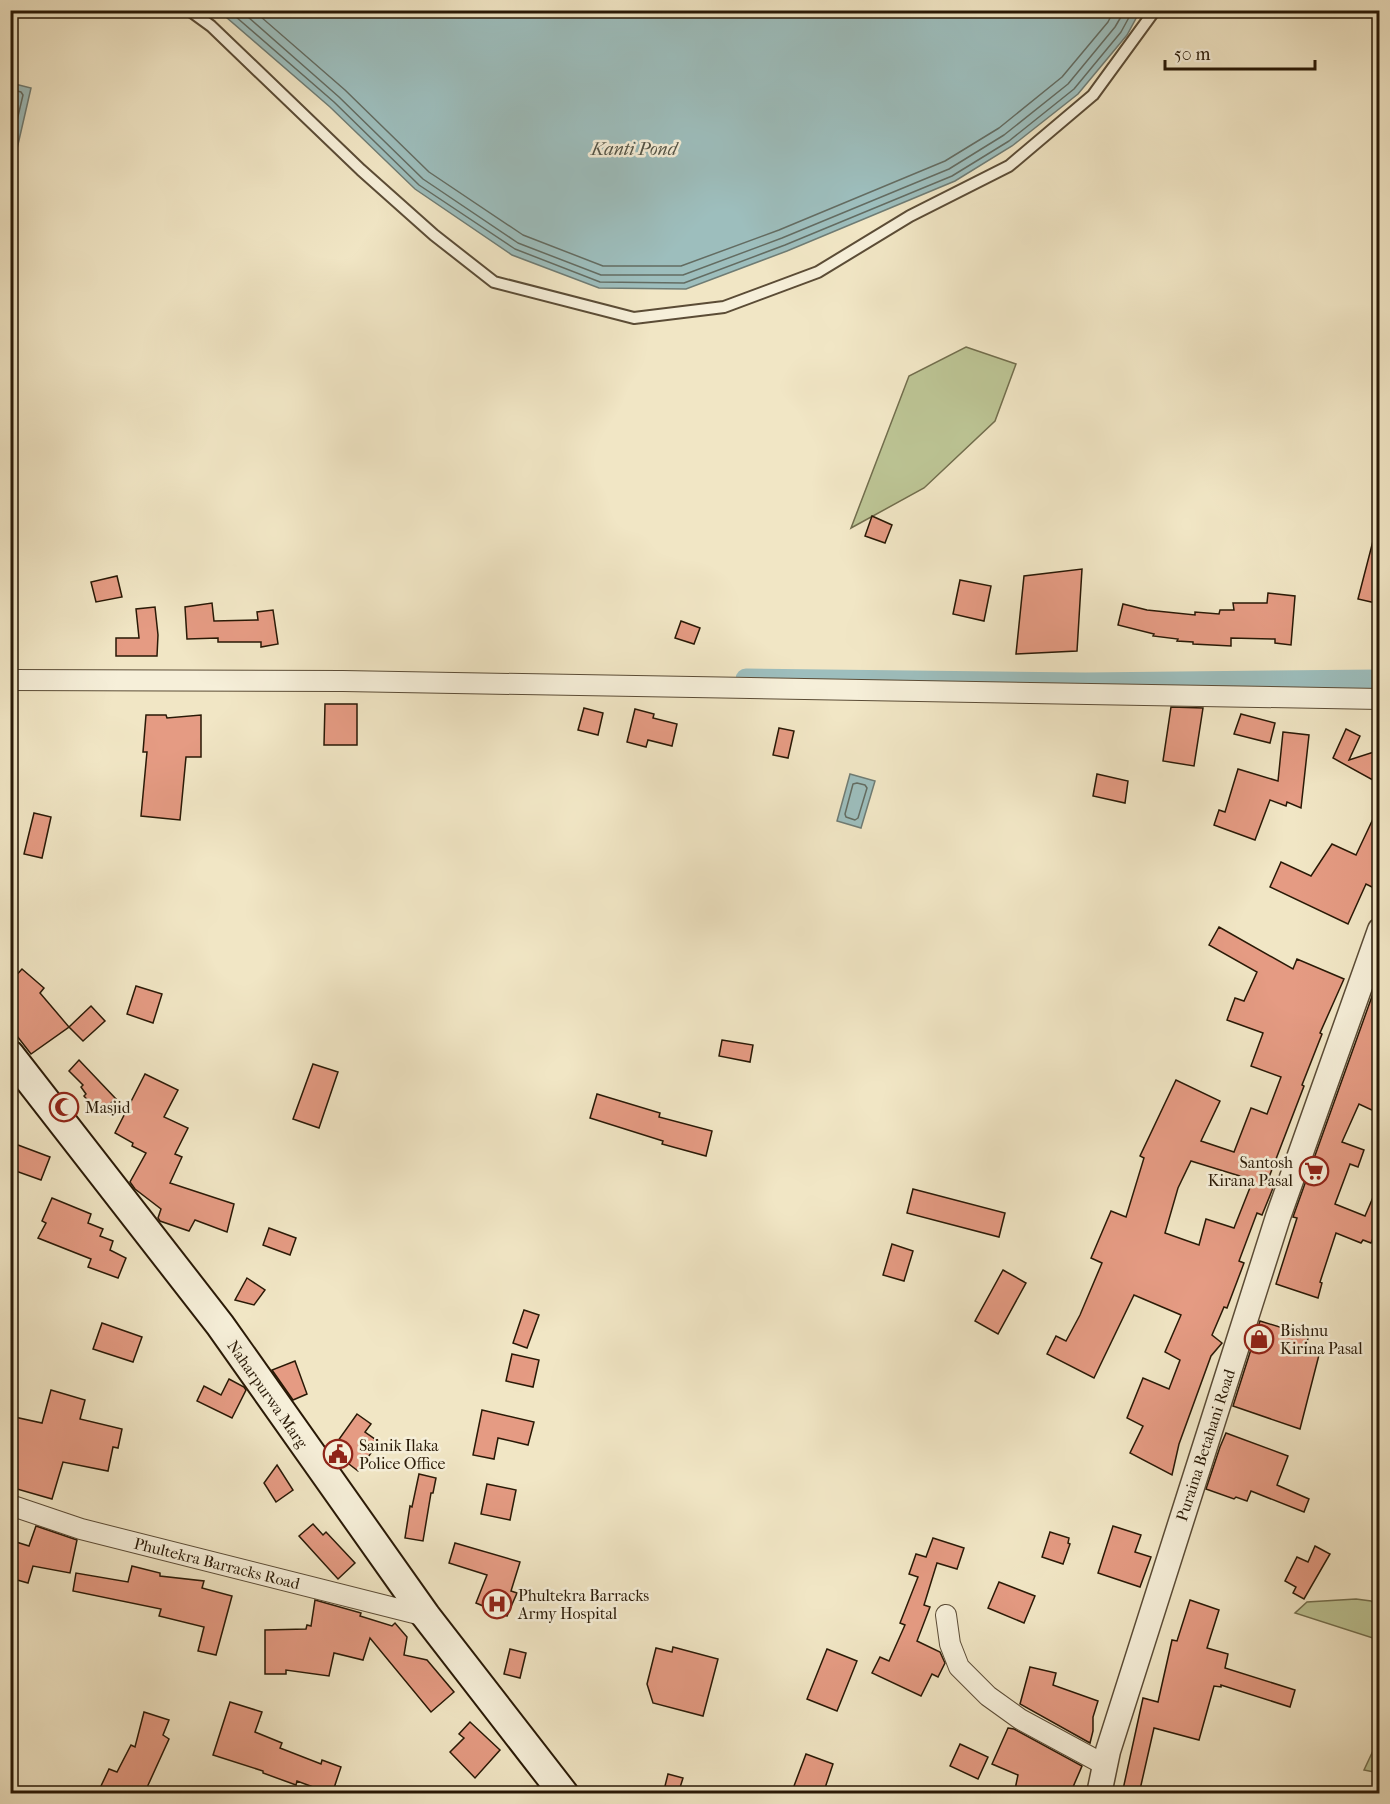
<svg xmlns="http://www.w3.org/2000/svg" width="1390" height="1804" viewBox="0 0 1390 1804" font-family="'IM FELL French Canon',serif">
	<rect width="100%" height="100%" fill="#f1e6c5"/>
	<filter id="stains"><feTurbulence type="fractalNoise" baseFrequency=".00333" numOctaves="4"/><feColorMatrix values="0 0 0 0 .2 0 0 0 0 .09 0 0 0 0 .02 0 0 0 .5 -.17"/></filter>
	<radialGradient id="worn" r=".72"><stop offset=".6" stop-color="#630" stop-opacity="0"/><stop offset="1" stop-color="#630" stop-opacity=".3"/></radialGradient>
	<g fill="#bcc494" stroke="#726e4d" stroke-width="1.5">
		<polygon points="966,347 1016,364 995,421 924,488 851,528 909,376"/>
		<polygon points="1356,1599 1371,1601 1379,1608 1379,1640 1295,1613 1307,1602"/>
		<polygon points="1379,1738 1379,1773 1364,1770"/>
	</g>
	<g fill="#9dbebd" stroke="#6f7c74" stroke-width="1.5">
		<polygon points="219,11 1140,11 1127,35 1078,94 1012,146 955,181 787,251 686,289 599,288 512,255 415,189 330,107"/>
		<polygon points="11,83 31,88 11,175 10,175"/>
		<polygon points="850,774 875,781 861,828 837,821"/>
	</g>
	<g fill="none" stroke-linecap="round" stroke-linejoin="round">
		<g stroke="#636c62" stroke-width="1.5">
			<polyline points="228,10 334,102 419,185 515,249 600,282 684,283 785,245 952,176 1009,141 1074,89 1121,32 1133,10"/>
			<polyline points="240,10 339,97 423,179 518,243 601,275 683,275 782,238 949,169 1004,135 1068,84 1115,27 1125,10"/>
			<polyline points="253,10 345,90 429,172 523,235 603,266 681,266 779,230 945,161 999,128 1062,77 1108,22 1114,10"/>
			<polyline points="10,89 21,92 23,95 10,150"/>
			<polygon points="857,783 865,785 867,788 858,818 855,820 846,817 845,814 853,784"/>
		</g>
		<polyline stroke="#9dbebd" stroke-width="21" points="746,679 1085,683 1380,680"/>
	</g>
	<g fill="#e59b83" stroke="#291906" stroke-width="1.5" fill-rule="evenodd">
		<polygon points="872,516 892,525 885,543 865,536"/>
		<polygon points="1374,537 1380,538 1380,604 1358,599"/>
		<polygon points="1082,569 1077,651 1016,654 1024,576"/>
		<polygon points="117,576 122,597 96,602 91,582"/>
		<polygon points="960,580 991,586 984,621 953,614"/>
		<polygon points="1268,593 1295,596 1291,645 1275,643 1275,639 1231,638 1231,646 1193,644 1193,642 1177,641 1178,639 1153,636 1154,634 1118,625 1123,604 1147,610 1195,615 1195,612 1219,614 1220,610 1234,610 1233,603 1267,603"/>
		<polygon points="212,603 214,621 258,620 257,612 273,610 278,644 261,647 261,642 218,642 218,638 187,639 185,607"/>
		<polygon points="155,607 158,635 157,656 116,656 116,638 139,638 136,609"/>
		<polygon points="681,621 700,628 694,644 675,638"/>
		<polygon points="325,704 357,704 357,745 324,745"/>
		<polygon points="1171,707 1203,708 1194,766 1163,761"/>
		<polygon points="584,708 603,713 598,735 578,730"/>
		<polygon points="635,709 654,714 653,718 677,724 672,746 648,740 646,747 627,742"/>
		<polygon points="1241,714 1275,723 1270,743 1234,734"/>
		<polygon points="146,715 166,715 167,718 201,715 201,757 186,757 180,820 141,816 147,752 143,752"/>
		<polygon points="779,728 794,731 788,758 773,755"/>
		<polygon points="1346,729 1360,736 1349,760 1380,750 1380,784 1333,758"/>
		<polygon points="1283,732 1309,735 1301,808 1287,802 1286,806 1270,800 1255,840 1214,825 1219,810 1225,812 1238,769 1278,781"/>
		<polygon points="1097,774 1128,781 1125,803 1093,796"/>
		<polygon points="1380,804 1380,891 1366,884 1348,924 1270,887 1281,862 1311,876 1332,844 1356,855"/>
		<polygon points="34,813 51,817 42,858 24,854"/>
		<path d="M1219,927L1293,969L1297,959L1344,979L1320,1033L1322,1034L1302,1085L1304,1086L1266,1185L1259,1182L1273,1188L1262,1215L1257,1213L1239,1261L1244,1263L1227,1308L1224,1307L1212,1335L1222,1343L1211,1356L1179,1444L1172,1475L1130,1453L1143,1426L1127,1418L1143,1378L1169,1389L1180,1360L1165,1352L1181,1315L1134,1295L1094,1378L1047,1354L1056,1336L1066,1341L1080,1315L1102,1263L1091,1258L1111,1211L1126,1217L1144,1158L1140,1156L1176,1080L1220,1101L1201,1141L1234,1152L1251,1108L1267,1114L1281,1077L1251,1066L1263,1033L1227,1020L1235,998L1244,1001L1257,972L1209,945ZM1191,1161L1253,1180L1234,1228L1206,1219L1199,1245L1165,1233L1178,1188Z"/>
		<polygon points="22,969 44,988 40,993 69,1027 31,1054 10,1027 10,982"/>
		<polygon points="1380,974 1380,1103 1376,1112 1359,1104 1342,1142 1364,1150 1358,1167 1350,1164 1335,1204 1365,1216 1380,1181 1380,1222 1371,1243 1363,1240 1361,1243 1336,1233 1320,1282 1322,1283 1318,1298 1276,1284 1297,1218 1293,1217"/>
		<polygon points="136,986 162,994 153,1023 127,1014"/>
		<polygon points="91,1006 105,1021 83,1041 69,1027"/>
		<polygon points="722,1040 753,1045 750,1062 719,1056"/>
		<polygon points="79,1060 116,1099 98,1112 84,1096 86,1094 81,1087 83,1085 69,1071"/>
		<polygon points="313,1064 338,1072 319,1128 293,1119"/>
		<polygon points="145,1074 178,1090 164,1117 188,1128 175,1154 182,1157 170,1183 234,1204 227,1232 195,1220 189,1231 160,1221 158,1218 161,1209 135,1189 130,1182 146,1153 132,1146 133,1143 115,1133"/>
		<polygon points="597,1094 660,1113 659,1117 712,1131 706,1156 662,1144 663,1141 590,1118"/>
		<polygon points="10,1142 50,1157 41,1180 10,1169"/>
		<polygon points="913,1189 1005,1213 999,1237 907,1213"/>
		<polygon points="52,1198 91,1214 88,1223 103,1229 100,1236 113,1241 110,1250 126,1258 118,1278 88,1267 91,1259 38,1238 46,1223 42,1221"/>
		<polygon points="269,1228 296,1238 290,1255 263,1245"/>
		<polygon points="892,1244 913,1251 904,1281 883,1275"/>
		<polygon points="1003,1270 1026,1283 998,1334 975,1321"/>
		<polygon points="247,1278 265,1290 254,1305 235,1300"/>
		<polygon points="524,1310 539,1315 527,1348 513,1343"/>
		<polygon points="1260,1321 1309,1336 1305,1347 1320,1351 1300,1429 1233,1406"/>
		<polygon points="102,1323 142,1337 133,1362 93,1349"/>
		<polygon points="512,1354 539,1360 533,1387 506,1381"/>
		<polygon points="295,1361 307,1394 293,1400 272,1370"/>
		<polygon points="229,1379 244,1387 246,1390 232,1418 197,1401 204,1386 221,1395"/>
		<polygon points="51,1390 85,1400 80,1419 122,1429 118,1448 113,1447 108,1471 63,1462 52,1499 10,1487 10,1416 42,1423"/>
		<polygon points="482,1410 534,1422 528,1445 498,1438 494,1459 473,1455"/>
		<polygon points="357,1414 371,1424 365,1432 379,1442 358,1471 345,1461 341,1467 330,1452"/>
		<polygon points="1226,1433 1288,1456 1277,1485 1309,1499 1304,1512 1251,1491 1247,1501 1236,1497 1234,1499 1206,1489 1220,1447"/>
		<polygon points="277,1465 293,1490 276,1502 264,1483"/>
		<polygon points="419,1474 436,1478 433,1493 431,1493 423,1541 405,1538 410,1506 412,1507"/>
		<polygon points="487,1484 516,1490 510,1520 481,1514"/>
		<polygon points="313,1524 323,1535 326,1532 355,1563 338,1579 299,1536"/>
		<polygon points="36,1526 77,1540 70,1573 33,1566 28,1583 10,1578 10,1540 29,1546"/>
		<polygon points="1113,1526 1141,1535 1135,1552 1151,1557 1140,1587 1098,1573"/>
		<polygon points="1050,1532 1069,1538 1068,1543 1070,1544 1063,1564 1042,1557"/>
		<polygon points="933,1538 964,1548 957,1569 937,1563 924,1605 930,1607 917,1641 940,1652 945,1663 938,1677 932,1674 921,1696 872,1673 880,1657 889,1661 905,1625 900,1623 918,1577 909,1574 916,1554 926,1557"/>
		<polygon points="455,1543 520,1562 511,1591 517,1593 507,1616 476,1603 487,1575 449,1563"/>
		<polygon points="1315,1546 1330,1554 1304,1599 1293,1593 1296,1587 1285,1581 1297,1557 1308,1562"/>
		<polygon points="132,1566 160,1573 160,1576 204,1581 202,1588 232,1596 216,1655 198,1651 204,1627 159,1616 161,1609 73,1591 76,1573 128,1582"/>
		<polygon points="999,1582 1035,1596 1024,1623 988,1608"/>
		<polygon points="315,1600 361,1613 360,1616 392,1626 395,1623 407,1637 404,1655 427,1660 454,1692 431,1712 370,1638 363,1660 334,1653 329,1676 286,1670 286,1674 265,1674 265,1630 306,1629 307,1625 311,1626"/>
		<polygon points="1190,1600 1219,1610 1207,1648 1228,1654 1225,1668 1295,1690 1290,1707 1221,1685 1221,1687 1214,1686 1199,1740 1154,1728 1139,1794 1122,1794 1143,1698 1158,1702 1172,1640 1177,1641"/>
		<polygon points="673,1647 718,1659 703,1716 653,1703 647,1684 656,1648 672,1652"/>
		<polygon points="510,1649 526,1653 520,1678 504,1674"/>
		<polygon points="827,1649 857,1661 837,1711 807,1699"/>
		<polygon points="1030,1667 1056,1673 1053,1685 1098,1701 1093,1717 1093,1731 1090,1743 1020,1704"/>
		<polygon points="230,1702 262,1712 255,1732 282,1743 280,1748 321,1764 322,1760 341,1767 332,1794 297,1781 296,1785 263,1773 263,1771 213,1755"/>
		<polygon points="144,1712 169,1720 163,1735 169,1739 144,1794 115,1794 101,1786 109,1769 117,1772 131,1745 135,1747"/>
		<polygon points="470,1722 500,1750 475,1778 450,1752 464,1738 459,1734"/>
		<polygon points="1008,1728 1014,1729 1082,1766 1070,1794 1014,1794 1018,1775 992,1764"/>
		<polygon points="960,1744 988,1757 978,1779 950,1766"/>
		<polygon points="806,1754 833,1764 823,1794 791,1794"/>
		<polygon points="668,1774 683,1778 678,1794 663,1794"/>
	</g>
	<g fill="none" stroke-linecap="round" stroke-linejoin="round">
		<g stroke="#5b4c36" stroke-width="14">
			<polyline id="service" points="189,10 211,26 361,170 434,235 494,282 634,318 724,307 818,272 910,216 1009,166 1093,95 1155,10"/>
		</g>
		<g stroke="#5b4c36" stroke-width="22">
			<g id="minor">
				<polyline points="10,680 343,681 1380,699"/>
				<polyline points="10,1505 81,1529 426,1616"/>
				<polyline points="946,1615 950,1644 959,1667 988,1696 1020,1719 1105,1765"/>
			</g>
		</g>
		<g stroke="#5b4c36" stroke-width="27">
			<polyline id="tertiary" points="1099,1794 1108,1751 1278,1217 1380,930"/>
		</g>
		<g stroke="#291906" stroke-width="32">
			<polyline id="secondary" points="10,1055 220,1325 426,1616 564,1794"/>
		</g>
		<use href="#service" stroke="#f6efd9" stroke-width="10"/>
		<use href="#minor" stroke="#f6efd9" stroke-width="20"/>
		<use href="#tertiary" stroke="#f6efd9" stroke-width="24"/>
		<use href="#secondary" stroke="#f6efd9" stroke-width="28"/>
	</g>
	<defs>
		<g id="mosque-ring" transform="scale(1.5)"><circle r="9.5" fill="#f6efd9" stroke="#8f2418" stroke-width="1.5"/><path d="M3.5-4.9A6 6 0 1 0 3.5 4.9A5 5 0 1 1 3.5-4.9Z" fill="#8f2418"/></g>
		<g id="supermarket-ring" transform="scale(1.5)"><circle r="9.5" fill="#f6efd9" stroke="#8f2418" stroke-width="1.5"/><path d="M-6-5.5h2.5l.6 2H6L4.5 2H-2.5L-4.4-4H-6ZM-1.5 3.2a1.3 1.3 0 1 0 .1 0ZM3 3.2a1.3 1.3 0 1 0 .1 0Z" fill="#8f2418"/></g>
		<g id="shop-ring" transform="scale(1.5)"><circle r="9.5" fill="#f6efd9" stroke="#8f2418" stroke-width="1.5"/><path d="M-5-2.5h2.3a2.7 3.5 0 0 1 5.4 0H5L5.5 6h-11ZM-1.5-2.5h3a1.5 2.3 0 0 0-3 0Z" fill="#8f2418"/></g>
		<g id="civic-ring" transform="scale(1.5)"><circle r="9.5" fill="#f6efd9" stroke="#8f2418" stroke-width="1.5"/><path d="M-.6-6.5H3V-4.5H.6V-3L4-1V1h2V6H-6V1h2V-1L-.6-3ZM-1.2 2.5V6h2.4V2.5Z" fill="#8f2418"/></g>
		<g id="hospital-ring" transform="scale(1.5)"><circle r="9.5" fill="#f6efd9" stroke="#8f2418" stroke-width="1.5"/><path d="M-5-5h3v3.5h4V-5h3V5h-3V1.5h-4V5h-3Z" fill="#8f2418"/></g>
	</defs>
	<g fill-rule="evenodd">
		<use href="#mosque-ring" x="64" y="1107"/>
		<use href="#supermarket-ring" x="1314" y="1171"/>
		<use href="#shop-ring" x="1259" y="1339"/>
		<use href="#civic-ring" x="338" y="1454"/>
		<use href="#hospital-ring" x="497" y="1604"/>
	</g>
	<g text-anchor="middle" stroke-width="5" stroke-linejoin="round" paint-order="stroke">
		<g font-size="16" fill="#291906" stroke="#f6efd9" text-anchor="start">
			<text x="85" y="1113">Masjid</text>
			<text x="1293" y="1168" text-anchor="end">Santosh<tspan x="1293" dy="18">Kirana Pasal</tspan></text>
			<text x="1280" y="1336">Bishnu<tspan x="1280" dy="18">Kirina Pasal</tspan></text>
			<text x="359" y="1451">Sainik Ilaka<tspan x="359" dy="18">Police Office</tspan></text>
			<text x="518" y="1601">Phultekra Barracks<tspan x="518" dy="18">Army Hospital</tspan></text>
		</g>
		<g font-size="16" fill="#291906" stroke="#f6efd9">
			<text transform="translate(268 1394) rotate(55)" y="6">Naharpurwa Marg</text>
			<text transform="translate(1205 1445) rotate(-72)" y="6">Puraina Betahani Road</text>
			<text transform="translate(217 1563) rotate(14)" y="6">Phultekra Barracks Road</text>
		</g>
		<g font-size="18" font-style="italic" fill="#525346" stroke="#f6efd9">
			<text x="634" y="155">Kanti Pond</text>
		</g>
	</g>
	<rect width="1390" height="1804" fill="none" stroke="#f1e6c5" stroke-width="36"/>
	<rect x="12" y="12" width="1366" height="1780" fill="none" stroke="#291906" stroke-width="3"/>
	<rect x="18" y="18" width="1354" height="1768" fill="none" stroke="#291906" stroke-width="1.5"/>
	<path d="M1165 60v9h150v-9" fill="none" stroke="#291906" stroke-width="3"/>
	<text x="1174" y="60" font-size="18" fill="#291906" stroke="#f6efd9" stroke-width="4.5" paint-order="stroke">50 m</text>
	<rect width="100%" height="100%" filter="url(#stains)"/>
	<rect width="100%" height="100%" fill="url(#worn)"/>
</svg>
